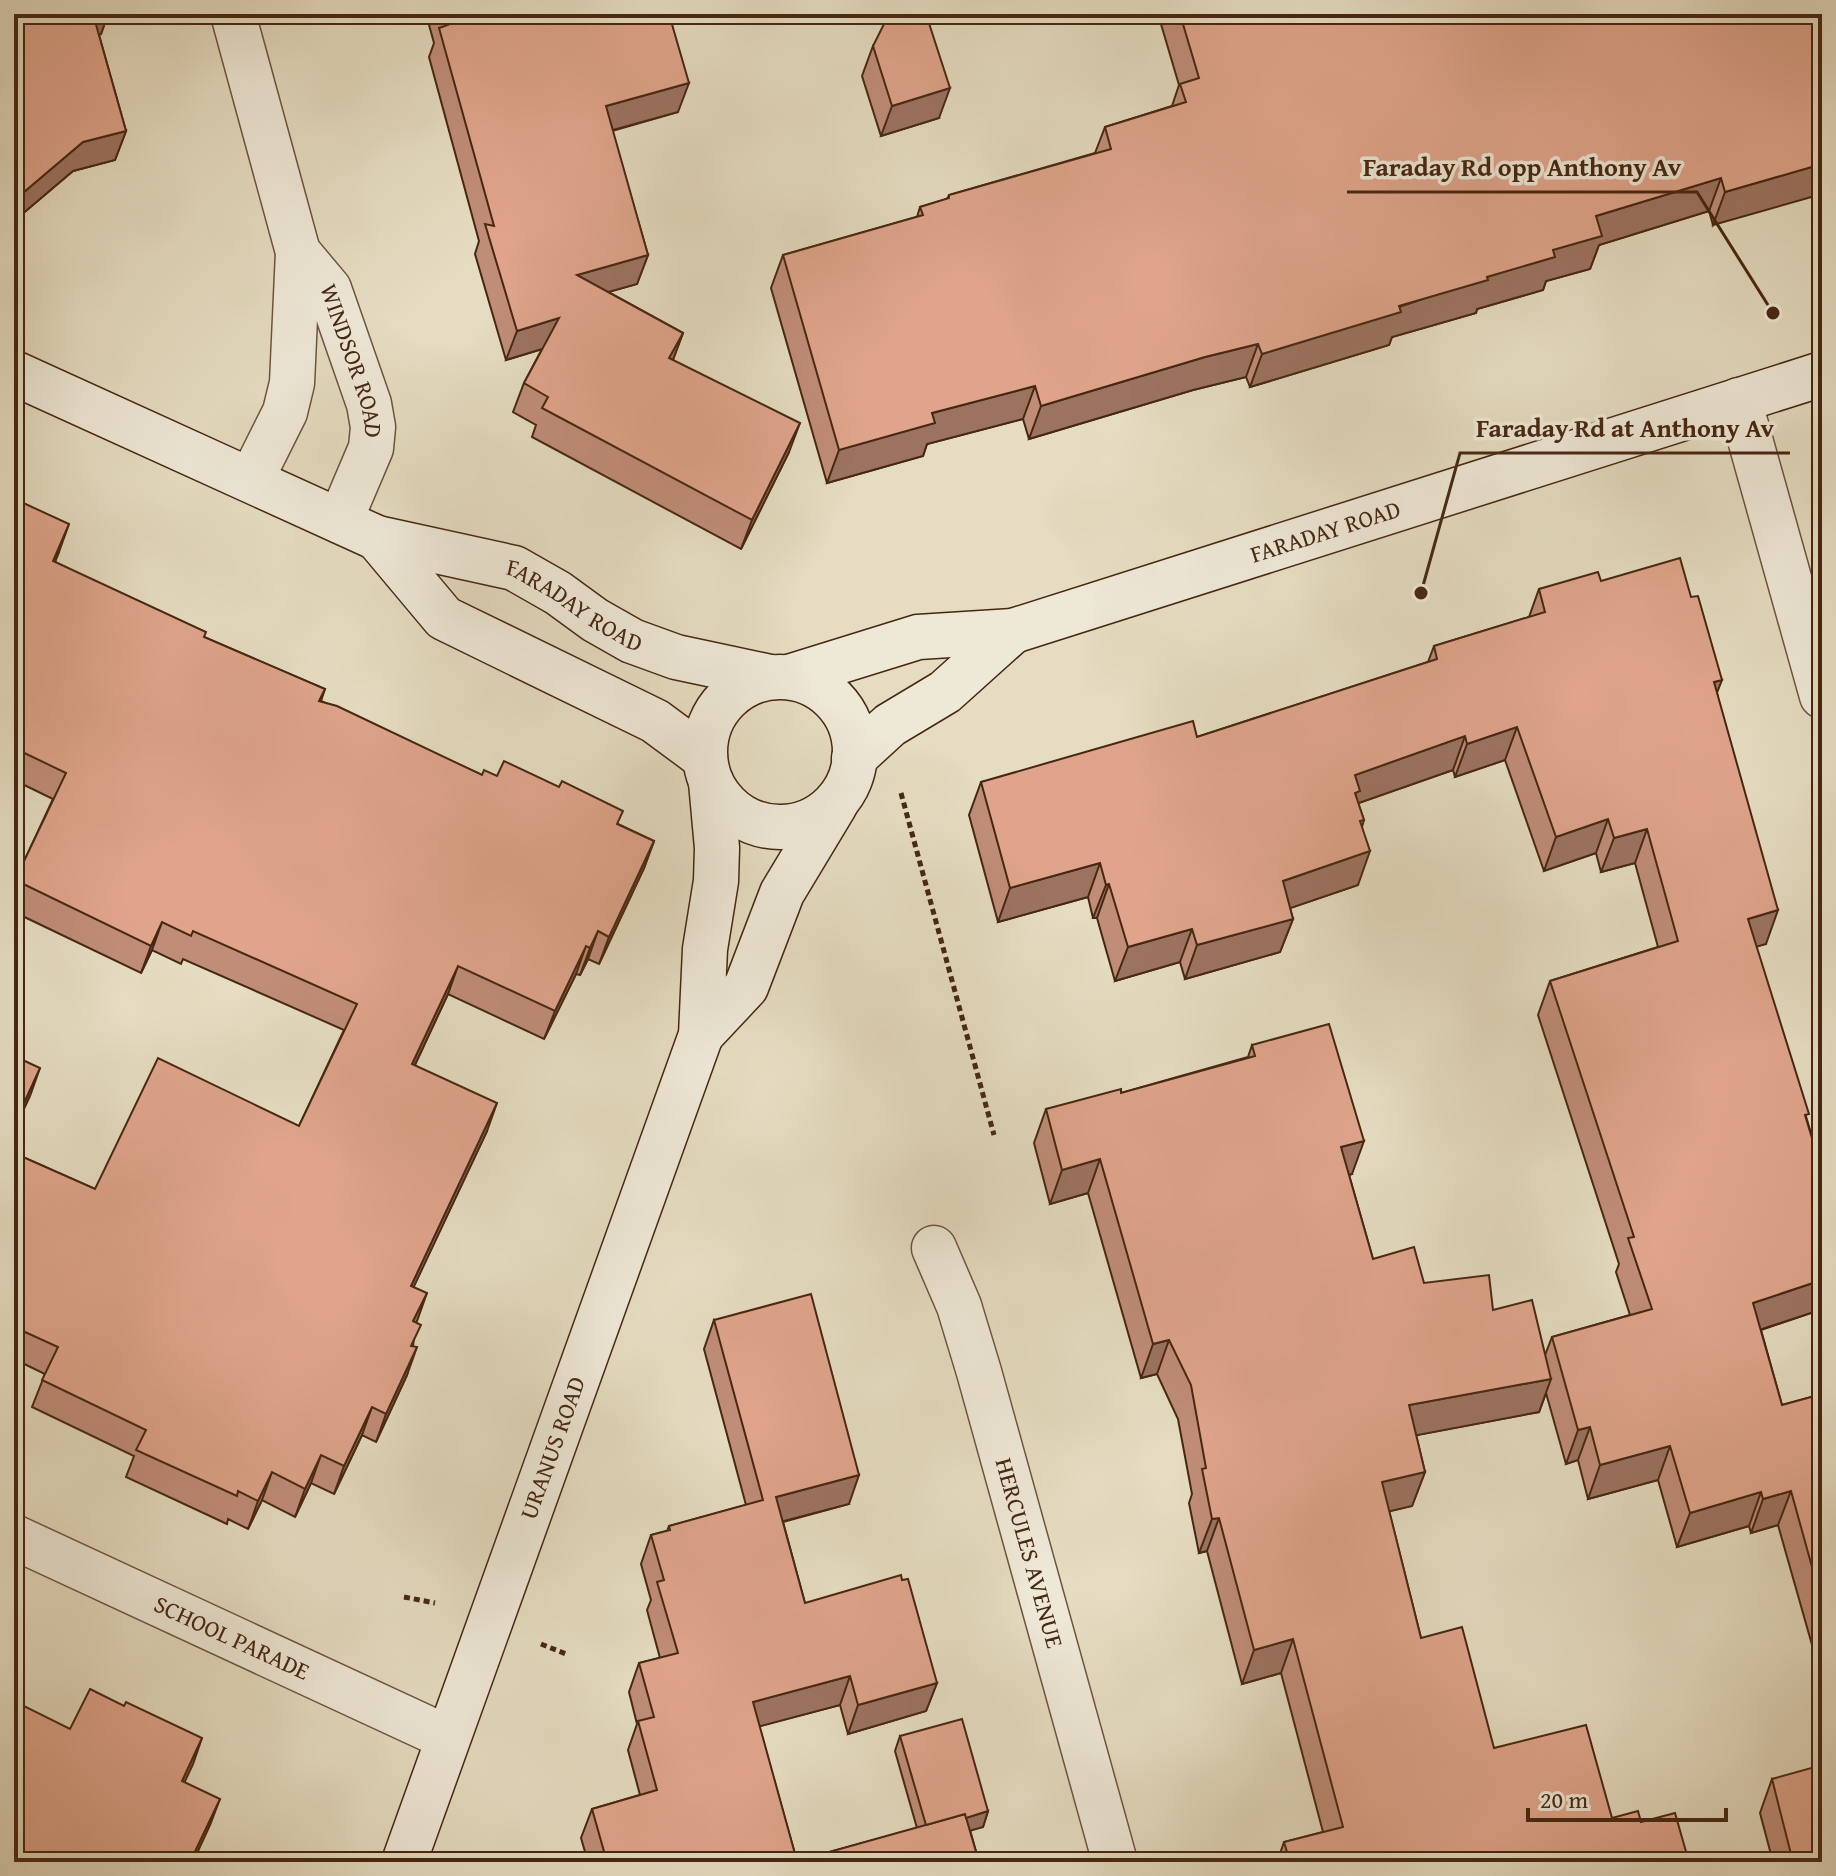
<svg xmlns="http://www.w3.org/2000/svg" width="1836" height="1876" viewBox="0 0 1836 1876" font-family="'Gentium Book Plus',serif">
	<rect width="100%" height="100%" fill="#e5dcc1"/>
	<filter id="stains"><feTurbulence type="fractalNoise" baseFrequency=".0025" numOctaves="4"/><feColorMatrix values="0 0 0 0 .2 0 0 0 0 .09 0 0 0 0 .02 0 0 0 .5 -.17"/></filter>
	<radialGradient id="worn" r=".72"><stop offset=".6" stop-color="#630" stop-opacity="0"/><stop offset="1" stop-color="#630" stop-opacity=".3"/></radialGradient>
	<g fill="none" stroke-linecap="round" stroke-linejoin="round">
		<g stroke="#6e543d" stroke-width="47">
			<g id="street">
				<polyline points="233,14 298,252 292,383 285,412 251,480"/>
				<path id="s1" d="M298,252L329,289L369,404L373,427L371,448L340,521"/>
				<polyline points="1739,400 1822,696"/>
				<path id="s2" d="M934,1248L959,1306L979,1372L1115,1862"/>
				<path id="s3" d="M14,1537L448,1738"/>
			</g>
		</g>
		<g stroke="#462711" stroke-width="47">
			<g id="secondary">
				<path id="s4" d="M14,373L377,538L514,568L558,593L595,620L632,641L676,657L770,677"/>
				<polyline points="377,538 444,618 655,721 705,758"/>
				<path id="s5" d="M789,677L918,637L1013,631L1822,374"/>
				<circle cx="780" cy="752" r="75"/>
				<polyline points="854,758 890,725 945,692 1013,631"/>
				<polyline points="701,1035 746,987 782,893 835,805"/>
				<path id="s6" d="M404,1862L701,1035L705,949L716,881L717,848L711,782"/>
			</g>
		</g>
		<g stroke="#462711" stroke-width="5" stroke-dasharray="6 4" stroke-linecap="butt">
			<polyline points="901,793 994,1135"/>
			<polyline points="404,1597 435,1603"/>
			<polyline points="541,1644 566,1654"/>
		</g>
		<use href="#street" stroke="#eee8d7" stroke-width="44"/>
		<use href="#secondary" stroke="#eee8d7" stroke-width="44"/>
	</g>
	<g fill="#c08d78" stroke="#462711" stroke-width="2">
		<polygon points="14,14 108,14 101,34 99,35 126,131 115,160 73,171 14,221"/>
		<polygon points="426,14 669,14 678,112 612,131 648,255 637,284 608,292 683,333 673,360 789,452 741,549 532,437 536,425 513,412 524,383 542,349 506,360 475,254 479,241 429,57 434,43"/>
		<polygon points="1158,14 1747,14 1749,23 1822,14 1713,225 1709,211 1599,245 1590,269 1546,281 1543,290 1477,309 1476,313 1392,337 1389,345 1250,387 1246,377 1193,390 1029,439 1023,419 927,444 923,456 827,483 771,288 783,255 917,217 920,207 947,199 949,195 1095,153 1105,127 1172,106 1179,85"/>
		<polygon points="873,46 939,118 881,136 862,76"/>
		<polygon points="14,511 59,552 55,562 204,637 325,689 321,701 482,775 618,824 654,841 644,868 599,964 588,959 580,975 576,974 544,1039 448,994 415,1065 487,1131 413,1287 416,1323 413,1346 407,1375 376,1442 362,1435 334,1494 311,1483 295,1517 262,1500 248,1529 228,1519 227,1524 126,1477 134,1456 32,1407 45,1374 14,1359 14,1153 95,1189 299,1126 344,1030 183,959 181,964 152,950 141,973 14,912 14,883 53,799 14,780"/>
		<polygon points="1601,581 1717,693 1766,944 1756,946 1822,1171 1822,1298 1817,1311 1761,1330 1782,1405 1822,1394 1822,1680 1778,1525 1751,1533 1749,1526 1677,1547 1658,1480 1588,1499 1578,1460 1566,1464 1546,1393 1539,1412 1416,1435 1425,1472 1412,1506 1389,1511 1421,1638 1494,1748 1612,1818 1641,1822 1689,1862 1277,1862 1284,1842 1323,1832 1281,1673 1242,1684 1207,1551 1199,1553 1189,1503 1192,1494 1178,1419 1157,1374 1141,1378 1088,1193 1050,1204 1034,1143 1046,1109 1121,1093 1248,1057 1252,1045 1352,1174 1349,1175 1373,1259 1424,1283 1493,1310 1545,1355 1552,1337 1630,1315 1616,1272 1619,1264 1538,1015 1550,981 1658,947 1635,863 1601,872 1596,853 1544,871 1505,760 1455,777 1453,770 1358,803 1364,820 1362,827 1358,885 1290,908 1293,919 1280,952 1185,979 1180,962 1115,981 1097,918 1093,918 1088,897 998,922 969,815 981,782 1197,737 1428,662 1434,646 1529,617 1539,589"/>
		<polygon points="714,1320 849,1504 783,1522 805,1603 937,1683 926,1711 848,1734 840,1705 759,1726 797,1861 917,1828 895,1751 900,1736 988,1811 983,1827 970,1830 979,1862 588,1862 581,1838 592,1809 640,1795 628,1750 637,1724 629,1692 639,1663 660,1658 647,1610 651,1600 641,1564 651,1535 667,1531 669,1526 746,1505 704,1349"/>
		<polygon points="1772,1779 1822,1862 1773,1862 1760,1813"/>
	</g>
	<g fill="#9c7361" stroke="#462711" stroke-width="2">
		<polygon points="91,14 108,14 101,34 81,40"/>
		<polygon points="689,83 678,112 595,135 606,106"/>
		<polygon points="950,88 939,118 881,136 892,106"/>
		<polygon points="126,131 115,160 73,171 14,221 24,192 83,142"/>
		<polygon points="1822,164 1822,194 1713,225 1725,192"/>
		<polygon points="1721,178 1709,211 1599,245 1590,269 1546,281 1543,290 1477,309 1476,313 1392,337 1389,345 1250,387 1262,354 1487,277 1553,250 1596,216"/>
		<polygon points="648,255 637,284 566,304 577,275"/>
		<polygon points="559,318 549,347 506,360 517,331"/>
		<polygon points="683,333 672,362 669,358"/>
		<polygon points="1258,344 1246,377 1193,390 1029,439 1041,406 1205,357"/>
		<polygon points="1035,386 1023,419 927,444 923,456 827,483 839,450 932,413"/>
		<polygon points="800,423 789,452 741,549 752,520"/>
		<polygon points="69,524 59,552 43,589 53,561"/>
		<polygon points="1722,680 1709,713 1714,682"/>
		<polygon points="1517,727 1505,760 1455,777 1467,744"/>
		<polygon points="1465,736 1453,770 1356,804 1355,775"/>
		<polygon points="1608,819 1596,853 1544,871 1556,837"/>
		<polygon points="1647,829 1635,863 1601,872 1614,838"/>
		<polygon points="654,841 644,868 599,964 609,937"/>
		<polygon points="1370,851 1358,885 1270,915 1283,881"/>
		<polygon points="1100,863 1088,897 998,922 1010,888"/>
		<polygon points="1109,884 1097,918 1093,918 1106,885"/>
		<polygon points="1778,910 1766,944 1735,953 1748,919"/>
		<polygon points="1293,919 1280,952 1185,979 1197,945"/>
		<polygon points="162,922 152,950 141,973 151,946"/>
		<polygon points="1192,929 1180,962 1115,981 1128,947"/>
		<polygon points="598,931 588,959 580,975 590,948"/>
		<polygon points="586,946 576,974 544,1039 555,1011"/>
		<polygon points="458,966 448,994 402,1092 412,1064"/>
		<polygon points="40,1068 30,1096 14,1130 14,1125"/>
		<polygon points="497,1103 487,1131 401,1314 411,1286"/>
		<polygon points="1364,1141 1352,1174 1329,1181 1341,1147"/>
		<polygon points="1100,1159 1088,1193 1050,1204 1062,1170"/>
		<polygon points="1822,1227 1822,1258 1815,1233"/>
		<polygon points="1822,1280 1822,1298 1817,1311 1741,1336 1753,1303"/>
		<polygon points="427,1293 417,1321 403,1349 413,1321"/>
		<polygon points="1169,1340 1157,1374 1141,1378 1153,1344"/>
		<polygon points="417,1347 407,1375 376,1442 386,1414"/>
		<polygon points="1551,1379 1539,1412 1397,1439 1409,1405"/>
		<polygon points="372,1407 362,1435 334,1494 344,1466"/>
		<polygon points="1590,1427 1578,1460 1566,1464 1578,1430"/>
		<polygon points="1670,1446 1658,1480 1588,1499 1600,1465"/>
		<polygon points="321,1455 311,1483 295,1517 305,1489"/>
		<polygon points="272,1472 262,1500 248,1529 258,1501"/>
		<polygon points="1425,1472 1412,1506 1370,1516 1382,1482"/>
		<polygon points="859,1475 849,1504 765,1526 776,1497"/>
		<polygon points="1791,1491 1778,1525 1751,1533 1763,1499"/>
		<polygon points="1761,1492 1749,1526 1677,1547 1690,1513"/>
		<polygon points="1219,1518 1207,1551 1199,1553 1212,1519"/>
		<polygon points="1293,1639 1281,1673 1242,1684 1254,1650"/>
		<polygon points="850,1676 840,1705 742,1731 753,1702"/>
		<polygon points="937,1683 926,1711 848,1734 858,1705"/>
		<polygon points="202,1738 193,1764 173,1807 182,1781"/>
		<polygon points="220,1799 210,1825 193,1862 190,1862"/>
		<polygon points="988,1811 983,1827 922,1845 927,1829"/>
	</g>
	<g fill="#dfa48b" stroke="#462711" stroke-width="2">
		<polygon points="14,14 93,14 126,131 83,142 24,192 14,180"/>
		<polygon points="444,14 669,14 689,83 606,106 648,255 577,275 683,333 669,358 800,423 752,520 542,408 548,397 524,383 559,318 517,331 485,224 494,226 439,28 448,25"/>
		<polygon points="889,14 926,14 950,88 892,106 873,46"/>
		<polygon points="1180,14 1747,14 1749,23 1779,14 1822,14 1822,164 1725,192 1721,178 1596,216 1602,236 1553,250 1555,257 1487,277 1488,280 1399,306 1401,312 1262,354 1258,344 1205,357 1041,406 1035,386 932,413 935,423 839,450 783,255 923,215 920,207 949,198 949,195 1111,149 1105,127 1186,102 1180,84 1199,78"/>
		<polygon points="19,501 69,524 53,561 206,632 204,637 325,689 319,701 337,706 482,775 484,770 497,776 504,761 559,787 562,781 623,811 617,824 654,841 609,937 598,931 590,948 586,946 555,1011 458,966 412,1064 497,1103 411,1286 427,1293 413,1321 421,1325 411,1346 417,1347 386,1414 372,1407 344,1466 321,1455 305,1489 272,1472 258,1501 238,1491 237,1496 136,1450 146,1430 42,1380 58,1347 14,1327 14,1153 95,1189 158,1058 299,1126 357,1004 193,931 191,936 162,922 151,946 15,880 66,773 14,748 14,511"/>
		<polygon points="1680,558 1691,597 1698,596 1722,680 1714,682 1778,910 1748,919 1809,1114 1805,1115 1822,1171 1822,1231 1815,1233 1822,1255 1822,1280 1753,1303 1782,1405 1822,1394 1822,1603 1791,1491 1763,1499 1761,1492 1690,1513 1670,1446 1600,1465 1590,1427 1578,1430 1552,1337 1652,1309 1628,1238 1634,1237 1550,981 1678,941 1647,829 1614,838 1608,819 1556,837 1517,727 1467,744 1465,736 1355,775 1360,791 1355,793 1364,820 1360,821 1370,851 1283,881 1293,919 1197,945 1192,929 1128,947 1109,884 1106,885 1100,863 1010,888 981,782 1193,721 1197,737 1437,659 1434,646 1545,612 1539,589 1598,572 1601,581"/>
		<polygon points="1329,1024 1364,1141 1341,1147 1373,1259 1414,1247 1424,1283 1489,1275 1493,1310 1532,1300 1551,1379 1409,1405 1425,1472 1382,1482 1421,1638 1462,1627 1494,1748 1586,1725 1612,1818 1638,1811 1641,1822 1675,1813 1689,1862 1290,1862 1284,1842 1343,1827 1293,1639 1254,1650 1219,1518 1212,1519 1202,1469 1206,1468 1191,1385 1169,1340 1153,1344 1100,1159 1062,1170 1046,1109 1121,1089 1121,1093 1255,1056 1252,1045"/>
		<polygon points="14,1056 40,1068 14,1125"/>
		<polygon points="811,1294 859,1475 776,1497 805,1603 901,1575 902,1580 908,1579 937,1683 858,1705 850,1676 753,1702 797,1861 965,1814 979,1862 607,1862 592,1809 657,1790 638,1721 654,1717 639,1663 678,1653 657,1582 664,1580 651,1535 670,1530 669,1526 763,1500 714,1320"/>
		<polygon points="90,1689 124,1706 126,1702 202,1738 182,1781 220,1799 190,1862 14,1862 14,1701 70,1729"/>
		<polygon points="962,1719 988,1811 966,1818 965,1814 926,1825 900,1736"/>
		<polygon points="1822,1765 1822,1862 1793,1862 1772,1779"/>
	</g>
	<g text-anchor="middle" stroke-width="7" stroke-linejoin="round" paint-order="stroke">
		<g font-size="24" fill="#462711" stroke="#eee8d7">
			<text dy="8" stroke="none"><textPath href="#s1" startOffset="124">WINDSOR ROAD</textPath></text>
			<text dy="8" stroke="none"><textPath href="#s5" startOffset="558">FARADAY ROAD</textPath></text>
			<text dy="8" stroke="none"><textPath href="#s4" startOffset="610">FARADAY ROAD</textPath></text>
			<text dy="8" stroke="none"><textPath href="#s6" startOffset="440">URANUS ROAD</textPath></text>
			<text dy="8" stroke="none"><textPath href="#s2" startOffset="320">HERCULES AVENUE</textPath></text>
			<text dy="8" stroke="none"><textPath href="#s3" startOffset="240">SCHOOL PARADE</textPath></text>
		</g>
	</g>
	<path fill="none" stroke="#462711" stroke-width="3" d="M1773 313L1697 192H1347M1421 593L1460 453H1790"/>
	<g fill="#462711" stroke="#eee8d7" stroke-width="3">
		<circle cx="1773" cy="313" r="8"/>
		<circle cx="1421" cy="593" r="8"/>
	</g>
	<g font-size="26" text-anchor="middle" font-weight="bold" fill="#462711" stroke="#eee8d7" stroke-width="7" stroke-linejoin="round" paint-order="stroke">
		<text x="1522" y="176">Faraday Rd opp Anthony Av</text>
		<text x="1625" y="437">Faraday Rd at Anthony Av</text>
	</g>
	<rect width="1836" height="1876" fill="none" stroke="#e5dcc1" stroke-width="48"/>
	<rect x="16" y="16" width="1804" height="1844" fill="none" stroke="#462711" stroke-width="4"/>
	<rect x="24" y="24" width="1788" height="1828" fill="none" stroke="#462711" stroke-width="2"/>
	<path d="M1528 1808v12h198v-12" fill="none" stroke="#462711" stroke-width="4"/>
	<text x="1540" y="1808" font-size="24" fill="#462711" stroke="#eee8d7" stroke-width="6" paint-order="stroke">20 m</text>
	<rect width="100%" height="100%" filter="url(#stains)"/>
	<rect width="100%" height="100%" fill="url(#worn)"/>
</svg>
